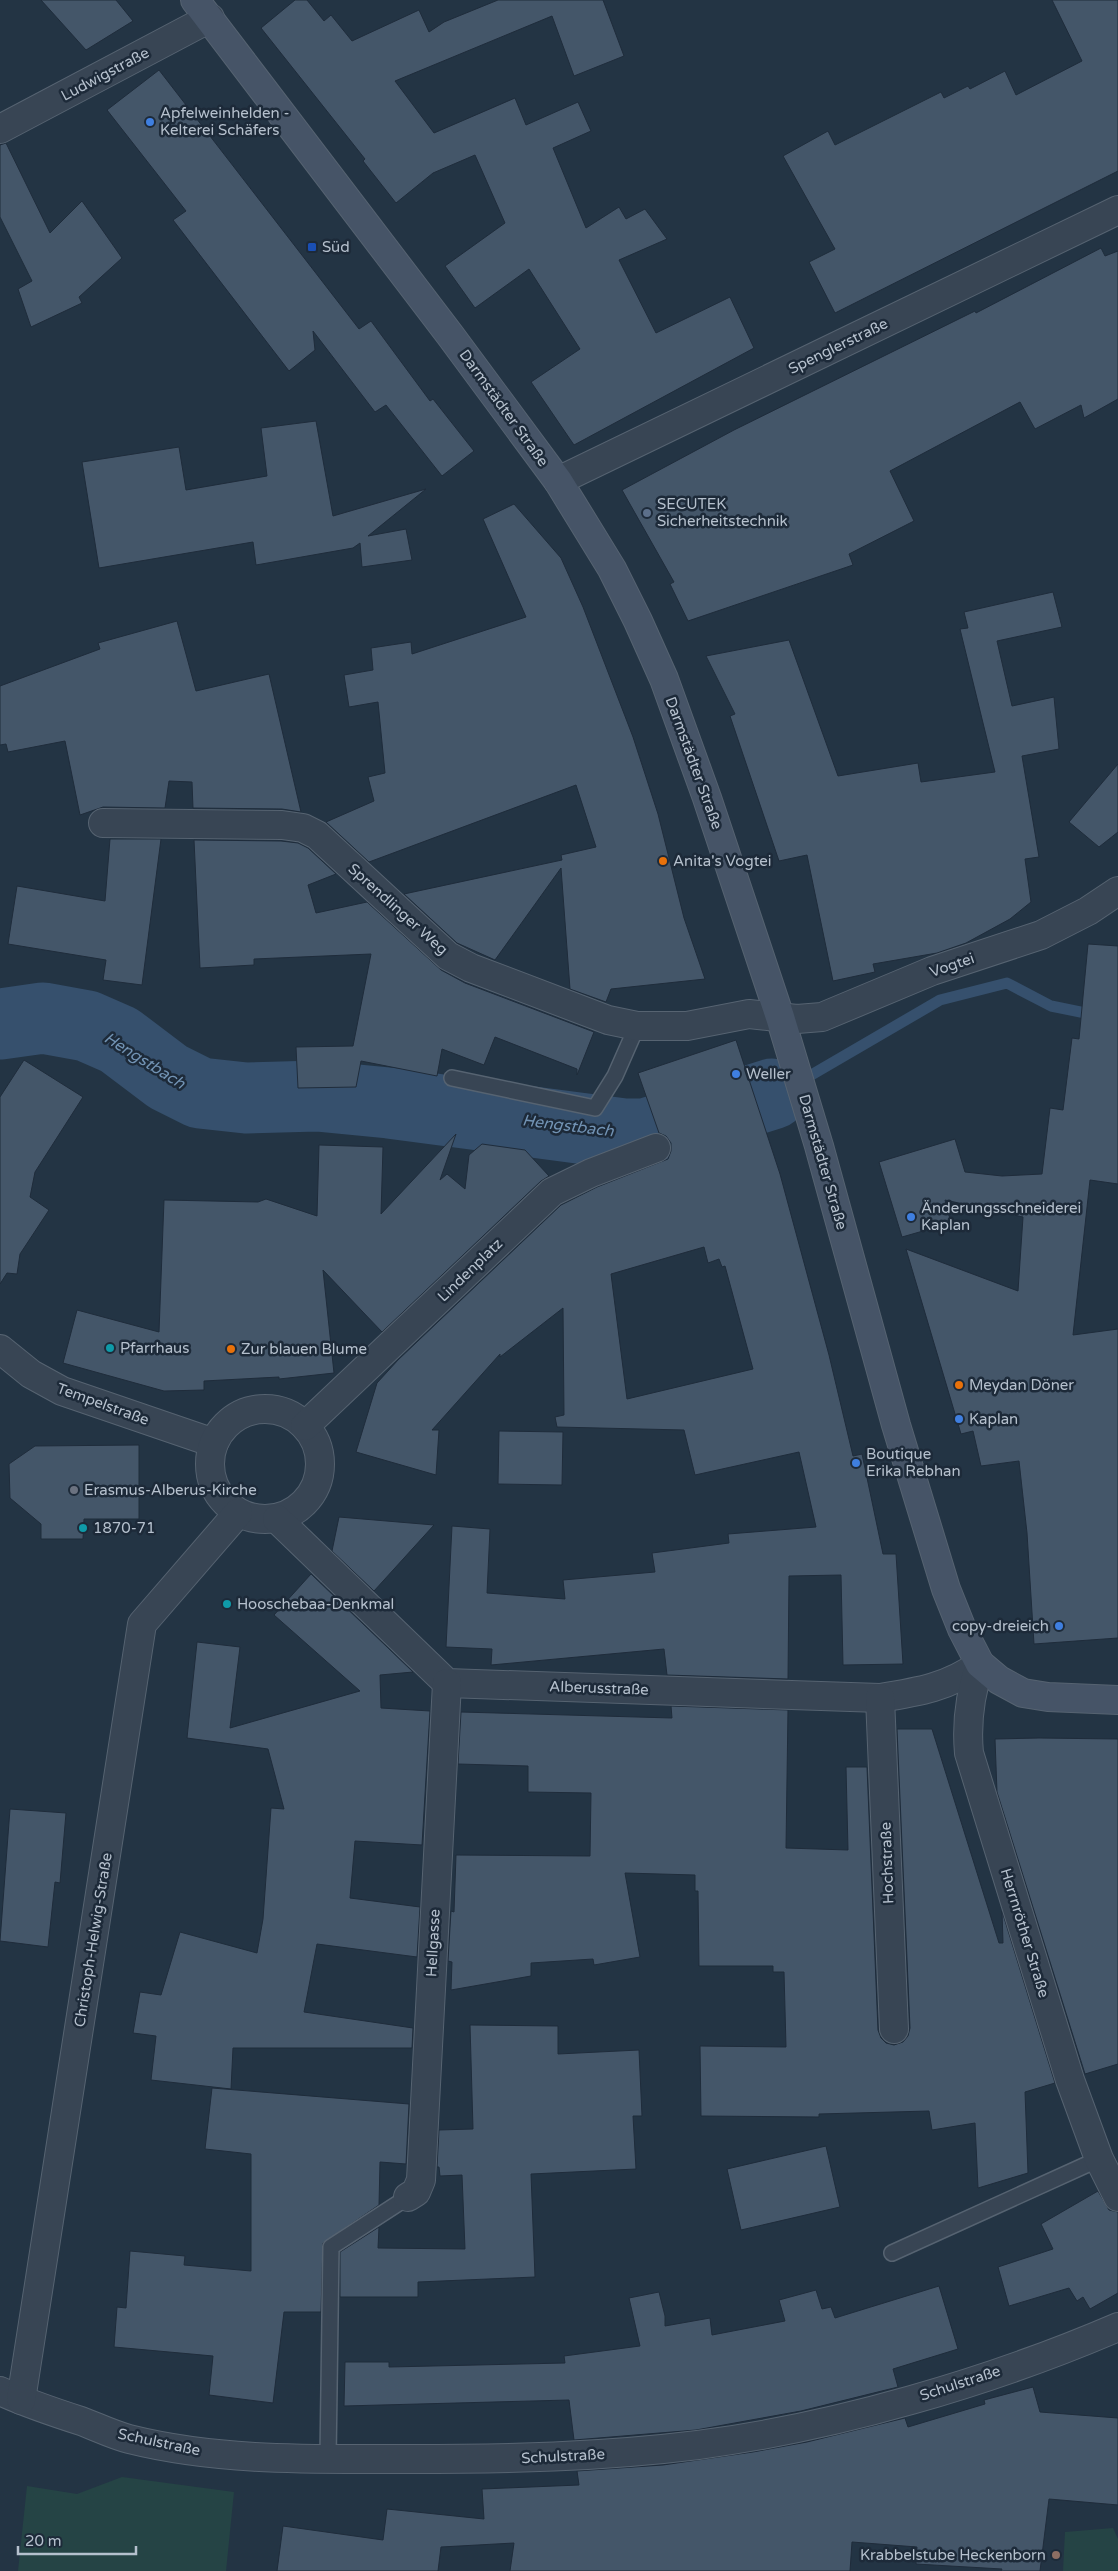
<svg xmlns="http://www.w3.org/2000/svg" width="1118" height="2571" viewBox="0 0 1118 2571" font-family="'Varela Round',sans-serif">
	<rect width="100%" height="100%" fill="#233444"/>
	<g fill="#254445">
		<polygon points="122,2477 234,2492 226,2571 18,2571 27,2486 77,2494"/>
		<polygon points="1113,2528 1118,2539 1118,2571 1063,2571 1065,2532"/>
	</g>
	<g fill="none" stroke-linecap="round" stroke-linejoin="round">
		<polyline stroke="#36506d" stroke-width="11" points="772,1094 801,1081 940,1000 1007,983 1051,1006 1090,1014 1118,1017"/>
		<polyline stroke="#36506d" stroke-width="71" points="0,1024 43,1018 87,1026 119,1040 168,1077 200,1093 246,1098 317,1096 389,1103 624,1134 645,1134 772,1094"/>
	</g>
	<g fill="#445669" stroke="#1f2c3b" fill-rule="evenodd">
		<polygon points="41,0 116,0 133,21 86,50"/>
		<polygon points="295,0 307,0 324,21 331,15 352,41 419,10 429,32 444,22 498,0 603,0 624,56 574,76 552,16 395,81 434,133 515,98 526,125 578,102 591,131 553,148 586,228 619,207 626,219 645,209 667,239 619,260 656,333 730,297 754,348 574,445 531,382 580,349 529,269 475,308 445,266 505,223 475,155 433,173 396,203 363,161 365,159 261,28"/>
		<polygon points="1052,0 1118,0 1118,171 835,313 809,262 835,249 783,156 828,131 835,145 941,92 944,98 968,86 970,89 1005,71 1016,95 1082,61"/>
		<polygon points="159,70 359,329 371,321 430,401 433,399 474,451 442,476 386,405 375,412 313,331 315,350 289,371 173,220 186,211 107,110"/>
		<polygon points="6,143 50,233 82,201 122,258 79,297 82,303 31,327 18,289 32,281 0,217 0,145"/>
		<polygon points="1101,248 1105,256 1118,251 1118,399 1084,418 1081,405 1035,429 1020,402 890,471 914,521 849,554 853,565 688,621 670,584 674,582 622,490 734,430 975,311 976,313"/>
		<polygon points="316,421 333,516 426,489 368,536 406,529 412,560 362,567 360,543 353,548 256,565 253,542 99,568 82,462 179,447 186,490 267,476 261,428"/>
		<polygon points="514,504 561,558 583,607 633,737 658,814 684,918 705,979 611,989 606,1002 570,989 561,868 495,960 457,943 404,894 562,860 561,855 596,847 576,785 369,862 326,822 374,801 368,777 385,773 378,702 349,707 344,675 373,670 371,648 411,642 412,654 526,617 483,519"/>
		<polygon points="1053,592 1062,627 997,641 1012,706 1054,697 1059,749 1022,756 1039,857 1025,859 1031,902 1010,919 966,943 937,953 873,964 875,972 833,981 807,855 779,861 730,716 735,714 706,656 789,640 838,776 918,763 921,782 995,772 960,629 968,628 964,612"/>
		<polygon points="177,621 196,691 269,674 301,812 282,809 193,808 192,782 169,781 165,808 103,807 80,815 65,741 8,752 6,744 0,745 0,686 100,649 98,643"/>
		<polygon points="1118,764 1118,832 1099,847 1069,822"/>
		<polygon points="110,839 161,839 142,985 103,980 106,960 8,944 17,886 105,901"/>
		<polygon points="194,840 281,841 298,843 308,848 336,874 308,885 316,913 367,902 441,970 465,983 594,1032 577,1075 577,1069 495,1037 484,1065 442,1049 437,1076 361,1061 356,1087 298,1088 296,1047 353,1046 371,954 254,959 254,965 200,968"/>
		<polygon points="1088,944 1118,946 1118,1184 1090,1180 1073,1335 1118,1329 1118,1638 1034,1644 1027,1533 1019,1461 981,1466 973,1431 961,1434 906,1249 1018,1291 1023,1217 945,1200 951,1223 902,1237 879,1162 955,1139 965,1172 1002,1176 1042,1174 1050,1108 1063,1110 1072,1038 1079,1039"/>
		<path d="M736,1040L780,1174L829,1355L853,1456L862,1454L883,1554H896L903,1664L843,1665L841,1575L789,1576L788,1679L667,1675L664,1649L491,1665L492,1649L446,1647L452,1526L490,1529L487,1593L565,1599L563,1580L655,1572L652,1553L729,1543L728,1534L816,1527L799,1452L695,1475L684,1430L557,1427L555,1417L564,1415L563,1308L500,1357V1354L432,1430H439L436,1475L356,1452L377,1383L398,1360L561,1205L597,1187L668,1159L671,1151V1143L666,1136L659,1133L638,1073ZM704,1247L708,1263L719,1259L722,1267L725,1266L753,1369L627,1399L611,1274Z"/>
		<polygon points="24,1060 83,1097 35,1172 30,1197 49,1210 20,1254 17,1274 7,1273 0,1284 0,1097"/>
		<polygon points="456,1134 440,1180 447,1174 465,1189 469,1155 482,1144 525,1150 549,1176 541,1181 382,1332 323,1270 334,1373 279,1379 279,1377 204,1381 204,1390 164,1391 63,1363 77,1310 159,1332 164,1200 258,1202 266,1199 317,1216 319,1145 383,1147 381,1214"/>
		<polygon points="499,1431 563,1432 562,1485 498,1484"/>
		<polygon points="139,1445 139,1519 84,1519 83,1539 41,1539 41,1524 10,1498 9,1464 35,1446"/>
		<polygon points="339,1517 434,1525 374,1591 332,1551"/>
		<polygon points="311,1574 413,1672 380,1675 381,1708 430,1711 422,1845 355,1841 350,1898 420,1907 417,1957 317,1944 304,2012 413,2028 412,2048 233,2048 231,2089 151,2080 156,2036 133,2033 140,1992 161,1995 180,1932 257,1953 263,1919 271,1808 284,1809 268,1749 187,1738 197,1642 240,1647 230,1728 360,1691 274,1615"/>
		<polygon points="671,1706 788,1710 786,1848 848,1850 846,1767 867,1767 878,2030 881,2038 886,2043 894,2045 903,2042 908,2036 910,2028 897,1729 932,1729 999,1943 1003,1943 1002,1911 1055,2083 1025,2092 1028,2173 978,2188 975,2123 932,2130 929,2111 819,2114 819,2117 701,2116 700,2046 786,2047 784,1972 773,1972 773,1966 699,1966 698,1891 695,1891 695,1875 625,1873 640,1957 594,1965 593,1959 531,1963 531,1976 451,1990 452,1962 448,1961 451,1911 454,1912 456,1855 590,1856 591,1793 528,1792 528,1766 458,1764 461,1712 672,1718"/>
		<polygon points="1039,1738 1118,1739 1118,2064 1085,2074 997,1792 995,1739"/>
		<polygon points="10,1809 66,1813 60,1883 55,1882 48,1947 0,1941"/>
		<polygon points="470,2025 558,2026 558,2054 639,2050 642,2116 633,2116 636,2169 531,2174 535,2277 418,2282 418,2297 340,2297 340,2252 379,2227 378,2248 465,2249 462,2175 440,2176 439,2167 437,2167 439,2130 473,2129"/>
		<polygon points="212,2088 409,2104 406,2164 380,2162 379,2205 323,2243 321,2312 284,2312 273,2403 209,2395 213,2356 114,2347 117,2307 126,2308 130,2251 185,2256 184,2265 251,2271 251,2154 205,2149"/>
		<polygon points="826,2146 840,2207 741,2230 727,2169"/>
		<polygon points="1098,2191 1109,2210 1118,2212 1118,2293 1090,2309 1083,2297 1077,2301 1069,2288 1009,2306 998,2267 1053,2249 1041,2224"/>
		<polygon points="939,2286 958,2349 893,2369 898,2387 801,2411 696,2430 574,2440 569,2400 344,2406 345,2362 389,2362 389,2367 565,2363 564,2356 640,2346 629,2298 659,2292 665,2316 665,2326 710,2318 712,2335 785,2321 779,2300 816,2290 822,2309 831,2307 835,2318"/>
		<polygon points="1033,2387 1040,2412 1118,2418 1118,2505 1049,2499 1040,2571 1001,2571 1002,2569 916,2564 917,2547 852,2542 850,2571 510,2571 514,2543 441,2547 438,2571 277,2571 283,2526 383,2540 387,2509 484,2519 482,2489 579,2485 577,2471 663,2465 753,2452 807,2442 905,2418 908,2427 985,2404 984,2400"/>
	</g>
	<g fill="none" stroke-linecap="round" stroke-linejoin="round">
		<g stroke="#566371" stroke-width="18">
			<g id="lane">
				<polyline points="452,1078 595,1108 615,1076 637,1026"/>
				<polyline points="892,2253 1099,2159"/>
				<polyline points="328,2459 331,2247 408,2197"/>
			</g>
		</g>
		<g stroke="#566371" stroke-width="30">
			<g id="street">
				<polyline points="0,129 210,18"/>
				<polyline points="558,481 1118,210"/>
				<polyline points="103,823 282,825 303,828 317,835 448,956 471,968 608,1020 637,1026 687,1026 749,1014 797,1019 822,1017 932,971 1041,935 1088,911 1118,891"/>
				<polyline points="0,1349 31,1374 62,1391 214,1443"/>
				<circle cx="265" cy="1464" r="55"/>
				<polyline points="305,1426 552,1192 591,1173 656,1148"/>
				<path d="M277,1519L447,1683L880,1698C918,1692 949,1687 980,1664"/>
				<path d="M980,1664C970,1694 966,1721 969,1753L1070,2080L1099,2159L1118,2197"/>
				<polyline points="880,1698 894,2029"/>
				<polyline points="408,2197 416,2192 421,2180 447,1683"/>
				<path d="M0,2391C26,2403 53,2412 81,2421C97,2427 113,2435 129,2439C221,2462 317,2459 410,2459C506,2459 602,2457 698,2445C836,2427 990,2382 1118,2327"/>
				<polyline points="21,2400 142,1624 238,1513"/>
			</g>
		</g>
		<g stroke="#566371" stroke-width="30">
			<polyline id="secondary" points="195,0 450,335 558,481 612,569 638,621 664,679 707,798 780,1017 819,1146 896,1425 946,1589 962,1629 980,1664 999,1680 1023,1693 1048,1697 1118,1700"/>
		</g>
		<use href="#lane" stroke="#384554" stroke-width="15"/>
		<use href="#street" stroke="#384554" stroke-width="28"/>
		<use href="#secondary" stroke="#465467" stroke-width="28"/>
	</g>
	<g fill="#3f7fe0" stroke="#1d2a39" stroke-width="2">
		<circle cx="150" cy="122" r="5"/>
		<circle cx="736" cy="1074" r="5"/>
		<circle cx="911" cy="1217" r="5"/>
		<circle cx="959" cy="1419" r="5"/>
		<circle cx="856" cy="1463" r="5"/>
		<circle cx="1059" cy="1626" r="5"/>
	</g>
	<rect fill="#1a4fb4" stroke="#1d2a39" stroke-width="2" x="307" y="242" width="10" height="10" rx="2.5"/>
	<circle fill="#5c6f8a" stroke="#1d2a39" stroke-width="2" cx="647" cy="513" r="5"/>
	<g fill="#e8710a" stroke="#1d2a39" stroke-width="2">
		<circle cx="663" cy="861" r="5"/>
		<circle cx="231" cy="1349" r="5"/>
		<circle cx="959" cy="1385" r="5"/>
	</g>
	<g fill="#0f9aa8" stroke="#1d2a39" stroke-width="2">
		<circle cx="110" cy="1348" r="5"/>
		<circle cx="83" cy="1528" r="5"/>
		<circle cx="227" cy="1604" r="5"/>
	</g>
	<circle fill="#6b7280" stroke="#1d2a39" stroke-width="2" cx="74" cy="1490" r="5"/>
	<circle fill="#8d6e63" stroke="#1d2a39" stroke-width="2" cx="1056" cy="2555" r="5"/>
	<g text-anchor="middle" stroke-width="5" stroke-linejoin="round" paint-order="stroke">
		<g font-size="15" fill="#b5c0cd" stroke="#1d2a39">
			<text transform="translate(105 74) rotate(-28)" y="5">Ludwigstraße</text>
			<text transform="translate(838 346) rotate(-26)" y="5">Spenglerstraße</text>
			<text transform="translate(504 408) rotate(54)" y="5">Darmstädter Straße</text>
			<text transform="translate(694 763) rotate(70)" y="5">Darmstädter Straße</text>
			<text transform="translate(398 909) rotate(42)" y="5">Sprendlinger Weg</text>
			<text transform="translate(952 965) rotate(-19)" y="5">Vogtei</text>
			<text transform="translate(823 1162) rotate(74)" y="5">Darmstädter Straße</text>
			<text transform="translate(470 1270) rotate(-44)" y="5">Lindenplatz</text>
			<text transform="translate(103 1404) rotate(20)" y="5">Tempelstraße</text>
			<text transform="translate(599 1688) rotate(2)" y="5">Alberusstraße</text>
			<text transform="translate(887 1863) rotate(-92)" y="5">Hochstraße</text>
			<text transform="translate(1025 1933) rotate(73)" y="5">Herrnröther Straße</text>
			<text transform="translate(93 1940) rotate(-81)" y="5">Christoph-Helwig-Straße</text>
			<text transform="translate(433 1943) rotate(-87)" y="5">Hellgasse</text>
			<text transform="translate(960 2383) rotate(-18)" y="5">Schulstraße</text>
			<text transform="translate(159 2442) rotate(12)" y="5">Schulstraße</text>
			<text transform="translate(563 2456) rotate(-3)" y="5">Schulstraße</text>
		</g>
		<g font-size="15" fill="#b5c0cd" stroke="#1d2a39" text-anchor="start">
			<text x="160" y="118">Apfelweinhelden -<tspan x="160" dy="17">Kelterei Schäfers</tspan></text>
			<text x="322" y="252">Süd</text>
			<text x="657" y="509">SECUTEK<tspan x="657" dy="17">Sicherheitstechnik</tspan></text>
			<text x="673" y="866">Anita's Vogtei</text>
			<text x="746" y="1079">Weller</text>
			<text x="921" y="1213">Änderungsschneiderei<tspan x="921" dy="17">Kaplan</tspan></text>
			<text x="120" y="1353">Pfarrhaus</text>
			<text x="241" y="1354">Zur blauen Blume</text>
			<text x="969" y="1390">Meydan Döner</text>
			<text x="969" y="1424">Kaplan</text>
			<text x="866" y="1459">Boutique<tspan x="866" dy="17">Erika Rebhan</tspan></text>
			<text x="84" y="1495">Erasmus-Alberus-Kirche</text>
			<text x="93" y="1533">1870-71</text>
			<text x="237" y="1609">Hooschebaa-Denkmal</text>
			<text x="1049" y="1631" text-anchor="end">copy-dreieich</text>
			<text x="1046" y="2560" text-anchor="end">Krabbelstube Heckenborn</text>
		</g>
		<g font-size="16" font-style="italic" fill="#7293b4" stroke="#1d2a39">
			<text transform="translate(145 1060) rotate(32)" y="6">Hengstbach</text>
			<text transform="translate(568 1125) rotate(7)" y="6">Hengstbach</text>
		</g>
	</g>
	<path d="M18 2546v8h118v-8" fill="none" stroke="#b5c0cd" stroke-width="2.5"/>
	<text x="25" y="2546" font-size="15" fill="#b5c0cd" stroke="#1d2a39" stroke-width="4" paint-order="stroke">20 m</text>
</svg>
